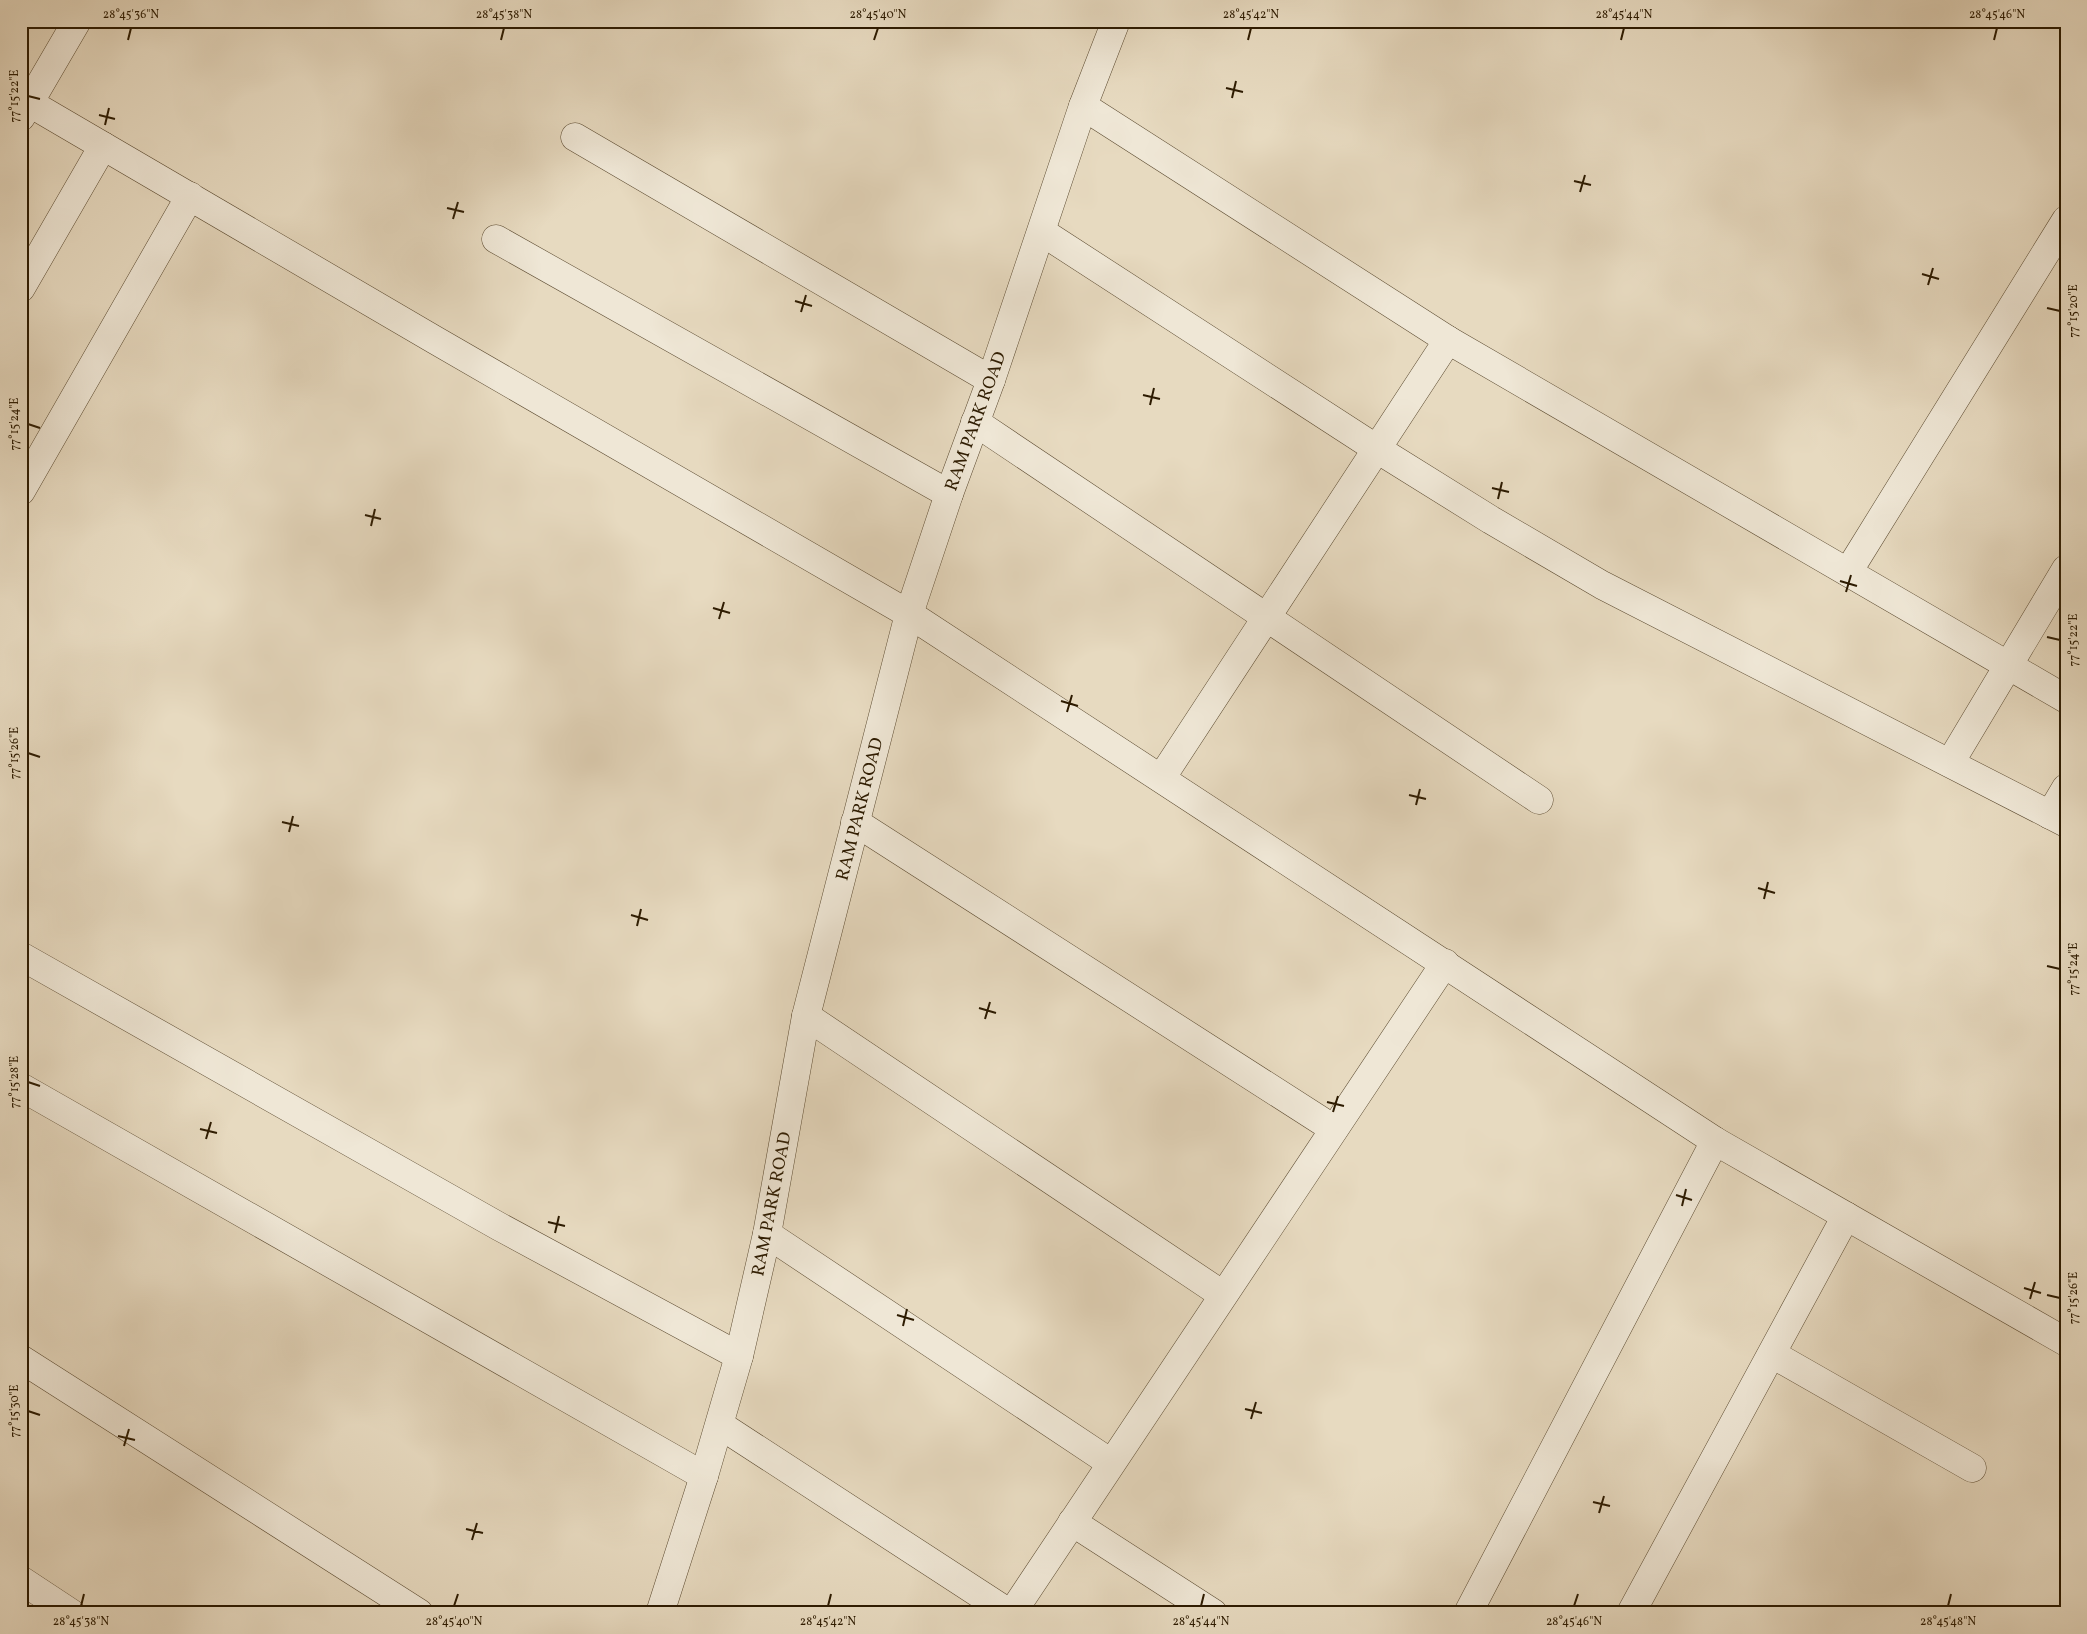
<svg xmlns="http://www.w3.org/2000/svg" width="2087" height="1634" viewBox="0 0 2087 1634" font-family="Vollkorn,serif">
	<rect width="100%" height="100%" fill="#e7dac0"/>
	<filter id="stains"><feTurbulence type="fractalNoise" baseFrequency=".004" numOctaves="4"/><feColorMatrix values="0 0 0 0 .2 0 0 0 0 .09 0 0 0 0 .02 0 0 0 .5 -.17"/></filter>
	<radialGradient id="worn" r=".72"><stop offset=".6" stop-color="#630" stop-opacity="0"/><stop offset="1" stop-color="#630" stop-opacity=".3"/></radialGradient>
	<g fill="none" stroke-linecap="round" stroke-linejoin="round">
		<g stroke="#5c4b31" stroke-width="29">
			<g id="minor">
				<polyline points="1083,106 1448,340 2066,699"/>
				<polyline points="21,117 77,21"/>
				<polyline points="575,137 991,380"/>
				<polyline points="1042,232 1377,449 1491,520 1602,585 2066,823"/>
				<polyline points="496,239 949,494"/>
				<polyline points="21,288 103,146"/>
				<polyline points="975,422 1539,800"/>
				<polyline points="21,491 190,196"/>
				<polyline points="1848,572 2066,220"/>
				<polyline points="909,614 1715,1141 2066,1342"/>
				<polyline points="1950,763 2066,569"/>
				<polyline points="1162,777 1448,340"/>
				<polyline points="2050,815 2066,788"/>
				<polyline points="855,822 1334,1129"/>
				<polyline points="21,956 500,1227 739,1356"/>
				<polyline points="806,1016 1223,1295"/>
				<polyline points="21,1087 704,1476"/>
				<polyline points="767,1234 1111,1463"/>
				<polyline points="1772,1354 1972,1468"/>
				<polyline points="21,1359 419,1613"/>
				<polyline points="720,1425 1009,1613"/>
				<polyline points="1072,1522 1213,1613"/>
				<polyline points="21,1580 71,1613"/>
				<polyline points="1012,1613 1445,963"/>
				<polyline points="1468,1613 1715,1141"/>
				<polyline points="1631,1613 1846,1216"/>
			</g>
		</g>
		<g stroke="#5c4b31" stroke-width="29">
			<g id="tertiary">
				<polyline points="21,98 435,340 909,614"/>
				<polyline points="660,1613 704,1476 739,1356 767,1234 806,1016 909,614 949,494 991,380 1083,106 1116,21"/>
			</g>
		</g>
		<use href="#minor" stroke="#efe7d6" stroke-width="28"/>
		<use href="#tertiary" stroke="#efe7d6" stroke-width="28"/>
	</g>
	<path fill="none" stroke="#2d1b01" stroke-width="2" d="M128,40L131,28M501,40L504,28M874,40L878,28M1248,40L1251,28M1621,40L1624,28M1994,40L1997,28M1226,88L1243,92M28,96L40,99M1232,98L1236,81M99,115L115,119M105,125L109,108M1574,181L1591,185M1580,192L1585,175M447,208L464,212M453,219L458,202M1922,274L1939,279M1928,285L1933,268M795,301L812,306M2047,308L2060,311M801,312L806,295M1143,395L1160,399M1150,405L1154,388M28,424L40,428M1492,488L1509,492M1498,499L1502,482M365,515L381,519M371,526L375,509M1840,581L1857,586M1846,592L1851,575M713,608L730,613M719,619L724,602M2047,637L2060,640M1061,701L1078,706M1067,712L1072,695M28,753L40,757M1409,795L1426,799M1416,805L1420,789M282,822L299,826M289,832L293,816M1758,888L1775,893M1764,899L1768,882M631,915L648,920M637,926L641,909M2047,966L2060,969M979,1008L996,1013M985,1019L990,1002M28,1082L40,1086M1327,1102L1344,1106M1333,1112L1338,1096M200,1129L217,1133M206,1139L211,1122M1676,1195L1692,1200M1682,1206L1686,1189M548,1222L565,1226M555,1233L559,1216M2024,1288L2041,1293M2047,1295L2060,1298M2030,1299L2035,1282M897,1315L914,1320M903,1326L907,1309M1245,1409L1262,1413M28,1411L40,1415M1251,1419L1256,1402M118,1436L135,1440M124,1446L129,1429M1593,1502L1610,1506M1599,1513L1604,1496M466,1529L483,1533M472,1540L477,1523M81,1606L84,1594M454,1606L458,1594M828,1606L831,1594M1201,1606L1204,1594M1574,1606L1578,1594M1948,1606L1951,1594"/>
	<g text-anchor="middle" stroke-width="5" stroke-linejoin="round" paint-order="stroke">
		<g font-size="18" fill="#2d1b01" stroke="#efe7d6">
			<text transform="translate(975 421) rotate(-70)" y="6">RAM PARK ROAD</text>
			<text transform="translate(859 809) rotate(-76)" y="6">RAM PARK ROAD</text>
			<text transform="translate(771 1204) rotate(-79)" y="6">RAM PARK ROAD</text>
		</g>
	</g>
	<rect width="2087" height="1634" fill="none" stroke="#e7dac0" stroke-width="55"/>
	<rect x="28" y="28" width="2032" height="1578" fill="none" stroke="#2d1b01" stroke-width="2"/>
	<g font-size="12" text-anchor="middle" fill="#2d1b01">
		<text x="131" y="18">28°45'36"N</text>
		<text x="504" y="18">28°45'38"N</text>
		<text x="878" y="18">28°45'40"N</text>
		<text x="1251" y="18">28°45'42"N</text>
		<text x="1624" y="18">28°45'44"N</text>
		<text x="1997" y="18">28°45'46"N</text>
		<text transform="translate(14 96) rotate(-90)" y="4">77°15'22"E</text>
		<text transform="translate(2073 311) rotate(-90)" y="4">77°15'20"E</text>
		<text transform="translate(14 424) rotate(-90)" y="4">77°15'24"E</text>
		<text transform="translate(2073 640) rotate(-90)" y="4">77°15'22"E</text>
		<text transform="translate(14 753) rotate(-90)" y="4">77°15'26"E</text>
		<text transform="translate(2073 969) rotate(-90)" y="4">77°15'24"E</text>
		<text transform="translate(14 1082) rotate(-90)" y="4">77°15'28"E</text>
		<text transform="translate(2073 1298) rotate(-90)" y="4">77°15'26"E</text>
		<text transform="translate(14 1411) rotate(-90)" y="4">77°15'30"E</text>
		<text x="81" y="1625">28°45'38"N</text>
		<text x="454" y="1625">28°45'40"N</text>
		<text x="828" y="1625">28°45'42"N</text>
		<text x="1201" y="1625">28°45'44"N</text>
		<text x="1574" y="1625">28°45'46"N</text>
		<text x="1948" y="1625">28°45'48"N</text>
	</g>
	<rect width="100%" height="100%" filter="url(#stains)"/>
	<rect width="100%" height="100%" fill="url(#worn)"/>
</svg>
